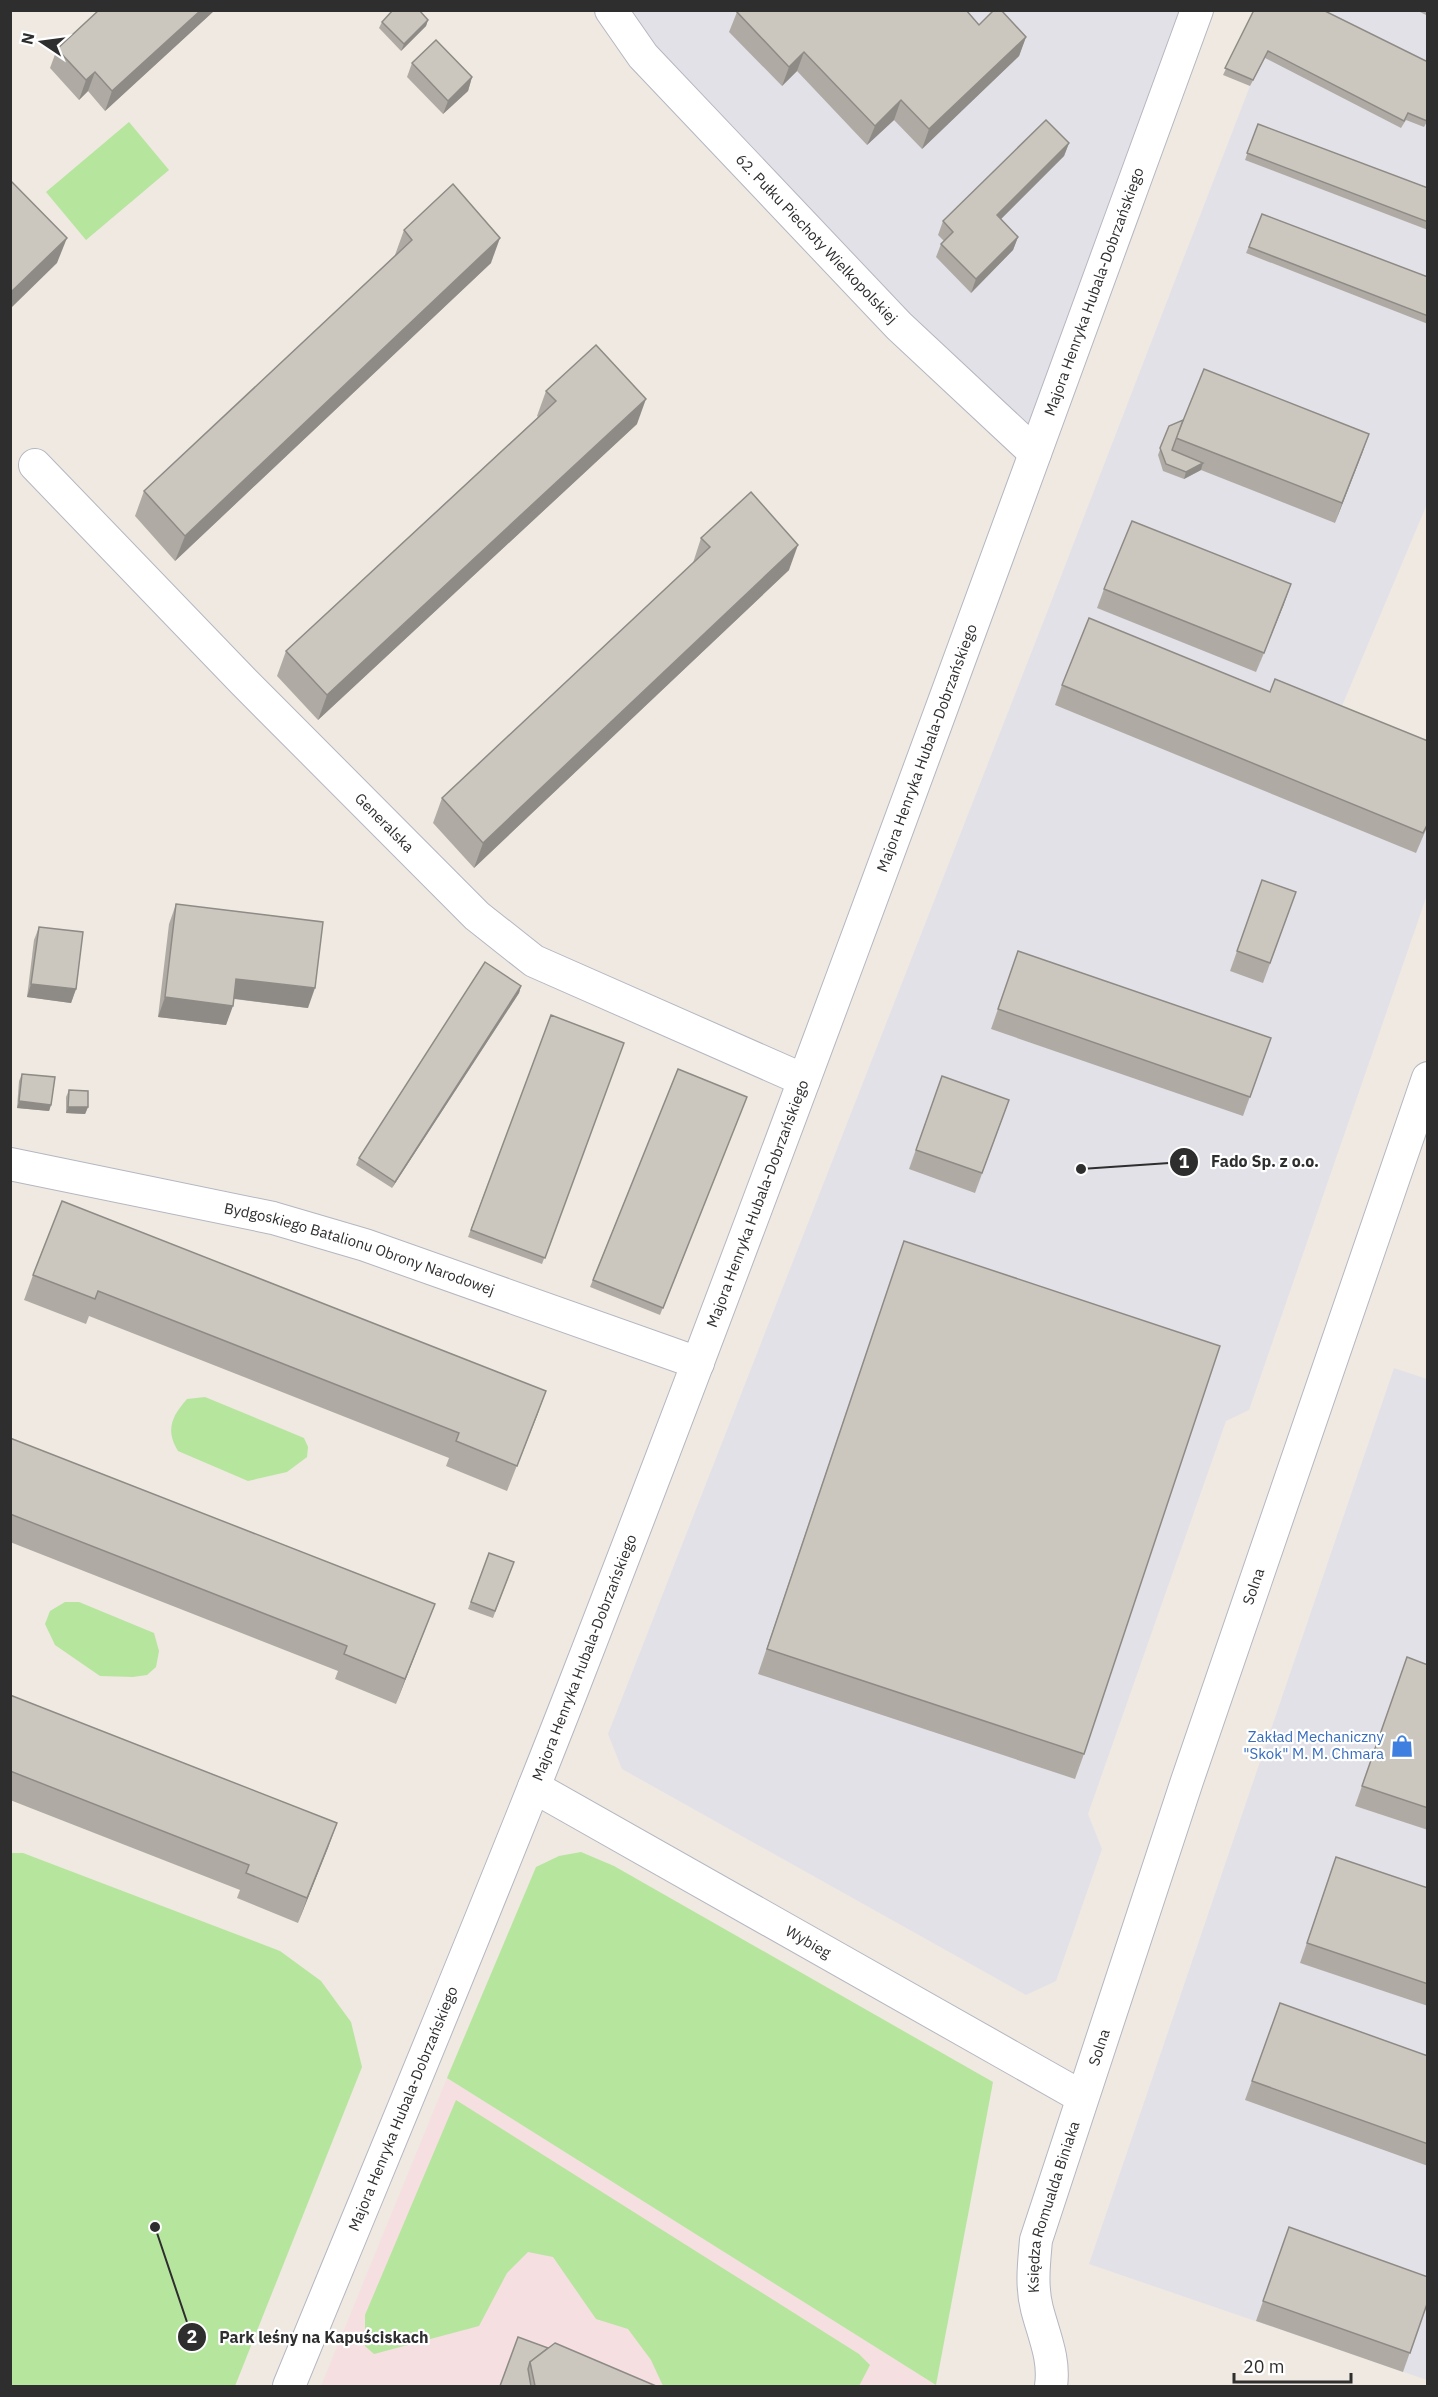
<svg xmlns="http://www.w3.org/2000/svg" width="1438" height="2397" viewBox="0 0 1438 2397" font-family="'IBM Plex Sans',sans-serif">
	<rect width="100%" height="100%" fill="#efe9e1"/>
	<g fill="#e3e1e8">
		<polygon points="611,11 1197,11 1035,453"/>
		<polygon points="1289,11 1427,11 1427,504 1334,725 1427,764 1427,895 1249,1410 1226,1421 1088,1814 1102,1849 1056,1981 1026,1995 622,1769 608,1734 1048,610 1250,86"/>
		<polygon points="1394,1368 1427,1379 1427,2380 1089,2264"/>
	</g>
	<polygon fill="#f5dfe0" points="447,2078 936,2385 944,2386 321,2386"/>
	<g fill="#b6e59e">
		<polygon points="129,122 169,170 86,240 46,192"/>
		<path d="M205,1397L304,1438L308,1447L307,1457L287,1472L248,1481L178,1451C165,1430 172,1416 187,1399Z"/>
		<polygon points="65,1602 79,1602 154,1633 159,1651 156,1667 147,1675 133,1677 100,1676 55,1645 45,1624 50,1611"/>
		<polygon points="581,1852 614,1866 993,2082 936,2385 447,2078 536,1867 559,1856"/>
		<polygon points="11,1853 23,1853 280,1951 321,1981 351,2022 362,2067 235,2386 11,2386"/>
		<polygon points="456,2100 859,2354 870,2365 859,2386 663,2386 651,2360 628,2329 596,2319 553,2257 528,2252 507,2273 479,2326 374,2354 365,2346 365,2315"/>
	</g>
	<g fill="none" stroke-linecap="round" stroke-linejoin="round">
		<g stroke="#b4b7c1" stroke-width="34">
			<g id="street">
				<path id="s1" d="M611,10L643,56L899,326L1035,453"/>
				<path id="s2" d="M35,465L243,681L477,916L534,961L804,1080"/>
				<path id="s3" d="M10,1164L273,1218L365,1245L698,1363"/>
				<path id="s4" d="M534,1787L1082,2097"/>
				<path id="s5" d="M289,2386C384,2154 482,1922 573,1688C789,1132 992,571 1197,10"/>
				<path id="s6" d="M1051,2386C1055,2359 1044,2336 1037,2309C1031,2286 1034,2263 1036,2240L1187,1781L1428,1078"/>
			</g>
		</g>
		<use href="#street" stroke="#fff" stroke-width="32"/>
	</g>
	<g fill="#afaba4">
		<polygon points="215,10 105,111 88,91 79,100 50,68 57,49"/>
		<polygon points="1254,10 1428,62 1428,120 1424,127 1406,120 1401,128 1265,58 1250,86 1223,75"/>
		<polygon points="1416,10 1428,10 1428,16"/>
		<polygon points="737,12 979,25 1026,37 1019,56 922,149 894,120 867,145 797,71 782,86 729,32"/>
		<polygon points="428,20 426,26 401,51 379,28 382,22"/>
		<polygon points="412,63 472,77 468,91 443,114 407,77"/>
		<polygon points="1258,124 1428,188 1428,230 1245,160"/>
		<polygon points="1069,143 1064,156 1001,219 1018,237 1013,250 971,293 936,257 941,244 944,241 938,235 943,221"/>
		<polygon points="1262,214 1428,277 1428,324 1246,253"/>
		<polygon points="404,230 491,263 175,561 135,516 144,491 396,256 395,255"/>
		<polygon points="546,391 637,424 318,720 277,676 286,651 538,417 537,416"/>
		<polygon points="1169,426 1369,434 1335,523 1201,470 1184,479 1163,471 1158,455"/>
		<polygon points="701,538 789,570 474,868 433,823 442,798 693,563"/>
		<polygon points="1104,589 1284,604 1256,672 1097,608"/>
		<polygon points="1062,685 1270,692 1428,741 1428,825 1416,853 1055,705"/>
		<polygon points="1262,880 1296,892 1263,983 1230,971"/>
		<polygon points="176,904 308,1008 234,999 226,1025 158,1017 169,924"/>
		<polygon points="39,927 76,989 71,1003 27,997 34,940"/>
		<polygon points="1018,951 1271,1038 1243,1116 991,1029"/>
		<polygon points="521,986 519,993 392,1188 356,1165 359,1158"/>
		<polygon points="551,1015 624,1043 542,1264 468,1237"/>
		<polygon points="678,1069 747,1097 660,1315 590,1287"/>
		<polygon points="22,1074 51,1105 49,1111 17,1108 19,1081"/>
		<polygon points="942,1076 1009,1100 975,1193 909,1169"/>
		<polygon points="69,1090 88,1107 85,1114 66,1113 66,1097"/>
		<polygon points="904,1241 1084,1754 1075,1779 758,1674"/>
		<polygon points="33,1275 546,1391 507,1491 446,1466 449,1458 89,1316 86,1324 24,1300"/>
		<polygon points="10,1438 435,1604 396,1704 335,1679 338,1671 10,1542"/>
		<polygon points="489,1553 514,1562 493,1618 468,1609"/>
		<polygon points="1428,1665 1428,1830 1355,1806 1400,1677"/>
		<polygon points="10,1695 337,1823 298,1923 237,1898 240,1890 10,1800"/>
		<polygon points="1336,1857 1428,1888 1428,2006 1300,1963"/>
		<polygon points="1280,2003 1428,2056 1428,2166 1245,2100"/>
		<polygon points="1289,2227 1428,2301 1403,2372 1256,2321"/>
		<polygon points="518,2337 656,2386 500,2386"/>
	</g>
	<g fill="#8e8b86">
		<polygon points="201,10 215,10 105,111 112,91"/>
		<polygon points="428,20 426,26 401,51 404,44"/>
		<polygon points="1026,37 1019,56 922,149 929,129"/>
		<polygon points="804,52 797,71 782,86 789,67"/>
		<polygon points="95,72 88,91 79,100 86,80"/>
		<polygon points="472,77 468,91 443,114 448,101"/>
		<polygon points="901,100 894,120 867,145 875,126"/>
		<polygon points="1069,143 1064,156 992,228 997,215"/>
		<polygon points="1018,237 1013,250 971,293 976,279"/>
		<polygon points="67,238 57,263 10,309 10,296 12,291"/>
		<polygon points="500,238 491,263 175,561 185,536"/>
		<polygon points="646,399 637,424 318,720 327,695"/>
		<polygon points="1369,434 1362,454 1335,523 1342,503"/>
		<polygon points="1203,463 1201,470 1184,479 1186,472"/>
		<polygon points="798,545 789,570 474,868 483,843"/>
		<polygon points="1291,584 1284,604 1256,672 1264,653"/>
		<polygon points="236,979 315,988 308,1008 229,998"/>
		<polygon points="31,984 76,989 71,1003 27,997"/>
		<polygon points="521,986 519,993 392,1188 395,1182"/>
		<polygon points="165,997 233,1006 226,1025 158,1017"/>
		<polygon points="19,1101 51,1105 49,1111 17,1108"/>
		<polygon points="68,1107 88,1107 85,1114 66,1113"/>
		<polygon points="546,1391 537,1416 507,1491 517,1466"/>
		<polygon points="435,1604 425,1629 396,1704 405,1679"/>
		<polygon points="337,1823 328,1848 298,1923 307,1898"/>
	</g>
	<g fill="#cbc7bf" stroke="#8e8b86" stroke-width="1.5">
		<polygon points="99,10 201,10 112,91 95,72 86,80 57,49"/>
		<polygon points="393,10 419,10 428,20 404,44 382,22"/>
		<polygon points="738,10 966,10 979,25 994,10 1001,10 1026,37 929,129 901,100 875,126 804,52 789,67 737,12"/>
		<polygon points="1254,10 1323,10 1428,62 1428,119 1427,121 1408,113 1404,121 1268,51 1253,80 1225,68"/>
		<polygon points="436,40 472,77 448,101 412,63"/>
		<polygon points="1046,120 1069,143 997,215 1018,237 976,279 941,244 953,232 943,221"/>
		<polygon points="1258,124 1428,188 1428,222 1247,153"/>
		<polygon points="10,180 67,238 12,291 10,290"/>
		<polygon points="453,184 500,238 185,536 144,491 412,240 404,230"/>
		<polygon points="1262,214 1428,277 1428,316 1249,247"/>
		<polygon points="596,345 646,399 327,695 286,651 556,401 546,391"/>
		<polygon points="1204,369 1369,434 1342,503 1176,438"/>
		<polygon points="1183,420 1172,450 1203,463 1186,472 1166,464 1160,448 1169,426"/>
		<polygon points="751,492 798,545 483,843 442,798 710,547 701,538"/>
		<polygon points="1132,521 1291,584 1264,653 1104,589"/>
		<polygon points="1089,618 1270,692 1275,679 1428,741 1428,823 1423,833 1062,685"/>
		<polygon points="1262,880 1296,892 1270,963 1237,951"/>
		<polygon points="176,904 323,922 315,988 236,979 233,1006 165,997"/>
		<polygon points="39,927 83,932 76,989 31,984"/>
		<polygon points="1018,951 1271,1038 1250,1097 998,1009"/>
		<polygon points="485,962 521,986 395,1182 359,1158"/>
		<polygon points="551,1015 624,1043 545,1258 471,1230"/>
		<polygon points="678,1069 747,1097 663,1308 593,1280"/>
		<polygon points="22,1074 55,1077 51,1105 19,1101"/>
		<polygon points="942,1076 1009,1100 982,1173 916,1150"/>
		<polygon points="69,1090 88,1091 88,1107 68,1107"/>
		<polygon points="62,1201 546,1391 517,1466 456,1441 459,1433 98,1291 95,1299 33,1275"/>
		<polygon points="904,1241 1220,1346 1084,1754 767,1649"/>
		<polygon points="10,1438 435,1604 405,1679 344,1654 347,1646 10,1514"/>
		<polygon points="489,1553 514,1562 495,1611 471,1602"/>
		<polygon points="1407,1657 1428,1665 1428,1808 1362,1786"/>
		<polygon points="10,1695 337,1823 307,1898 246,1873 249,1865 10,1771"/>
		<polygon points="1336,1857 1428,1888 1428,1984 1307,1943"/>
		<polygon points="1280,2003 1428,2056 1428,2144 1252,2081"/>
		<polygon points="1289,2227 1428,2277 1428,2301 1410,2353 1263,2301"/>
		<polygon points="518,2337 548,2348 530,2362 528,2369 531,2386 500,2386"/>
		<polygon points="555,2343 656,2386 535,2386 530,2362"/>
	</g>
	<defs>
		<g id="shop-bare" transform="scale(1.8)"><path d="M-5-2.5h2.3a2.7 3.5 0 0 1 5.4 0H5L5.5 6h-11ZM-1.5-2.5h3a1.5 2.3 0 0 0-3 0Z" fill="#3f7fe0" stroke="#fff" stroke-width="2.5" paint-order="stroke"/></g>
	</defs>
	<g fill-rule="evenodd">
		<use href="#shop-bare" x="1402" y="1746"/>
	</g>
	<g text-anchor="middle" stroke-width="4.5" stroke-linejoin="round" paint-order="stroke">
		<g font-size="15" fill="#2e2e2e" stroke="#fff">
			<text dy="5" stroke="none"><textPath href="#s1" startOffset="308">62. Pułku Piechoty Wielkopolskiej</textPath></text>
			<text dy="5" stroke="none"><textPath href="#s5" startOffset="2244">Majora Henryka Hubala-Dobrzańskiego</textPath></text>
			<text dy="5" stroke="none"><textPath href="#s5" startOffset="1758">Majora Henryka Hubala-Dobrzańskiego</textPath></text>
			<text dy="5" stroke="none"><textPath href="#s2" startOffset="500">Generalska</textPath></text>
			<text dy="5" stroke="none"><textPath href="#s5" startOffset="1272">Majora Henryka Hubala-Dobrzańskiego</textPath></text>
			<text dy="5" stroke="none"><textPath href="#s3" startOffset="360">Bydgoskiego Batalionu Obrony Narodowej</textPath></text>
			<text dy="5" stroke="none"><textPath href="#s6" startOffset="837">Solna</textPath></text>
			<text dy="5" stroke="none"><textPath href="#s5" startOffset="786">Majora Henryka Hubala-Dobrzańskiego</textPath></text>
			<text dy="5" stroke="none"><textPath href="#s4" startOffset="315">Wybieg</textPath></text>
			<text dy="5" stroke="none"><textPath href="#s6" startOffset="351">Solna</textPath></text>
			<text dy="5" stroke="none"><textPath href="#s5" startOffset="300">Majora Henryka Hubala-Dobrzańskiego</textPath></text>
			<text dy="5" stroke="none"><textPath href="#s6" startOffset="184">Księdza Romualda Biniaka</textPath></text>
		</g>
		<g font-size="15" fill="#366cbe" stroke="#fff" text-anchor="end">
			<text x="1384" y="1742">Zakład Mechaniczny<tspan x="1384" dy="17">"Skok" M. M. Chmara</tspan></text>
		</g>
	</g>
	<path fill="none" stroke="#2e2e2e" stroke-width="2" d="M1081 1169L1184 1162M155 2227L192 2337"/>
	<g fill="#2e2e2e" stroke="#fff" stroke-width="2">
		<circle cx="1081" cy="1169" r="6"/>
		<circle cx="155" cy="2227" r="6"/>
		<circle cx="1184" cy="1162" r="15"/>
		<circle cx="192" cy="2337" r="15"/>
	</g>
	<g font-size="18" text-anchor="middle" font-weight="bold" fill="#fff">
		<text x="1184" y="1168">1</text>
		<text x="192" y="2343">2</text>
	</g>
	<g font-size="16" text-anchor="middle" font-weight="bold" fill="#2e2e2e" stroke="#fff" stroke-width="4.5" stroke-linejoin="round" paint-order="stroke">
		<text x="1265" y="1167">Fado Sp. z o.o.</text>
		<text x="324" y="2343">Park leśny na Kapuściskach</text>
	</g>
	<rect width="1438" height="2397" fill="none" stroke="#2e2e2e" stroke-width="24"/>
	<g transform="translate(42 42) rotate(283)" stroke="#ffffff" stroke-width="4.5" paint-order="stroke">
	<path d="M0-4.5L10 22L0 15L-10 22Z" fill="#2e2e2e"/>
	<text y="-9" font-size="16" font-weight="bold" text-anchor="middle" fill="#2e2e2e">N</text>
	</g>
	<path d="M1234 2373v9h117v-9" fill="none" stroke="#2e2e2e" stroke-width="3"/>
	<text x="1243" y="2373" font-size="18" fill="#2e2e2e" stroke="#ffffff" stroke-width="4.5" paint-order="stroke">20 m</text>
</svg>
